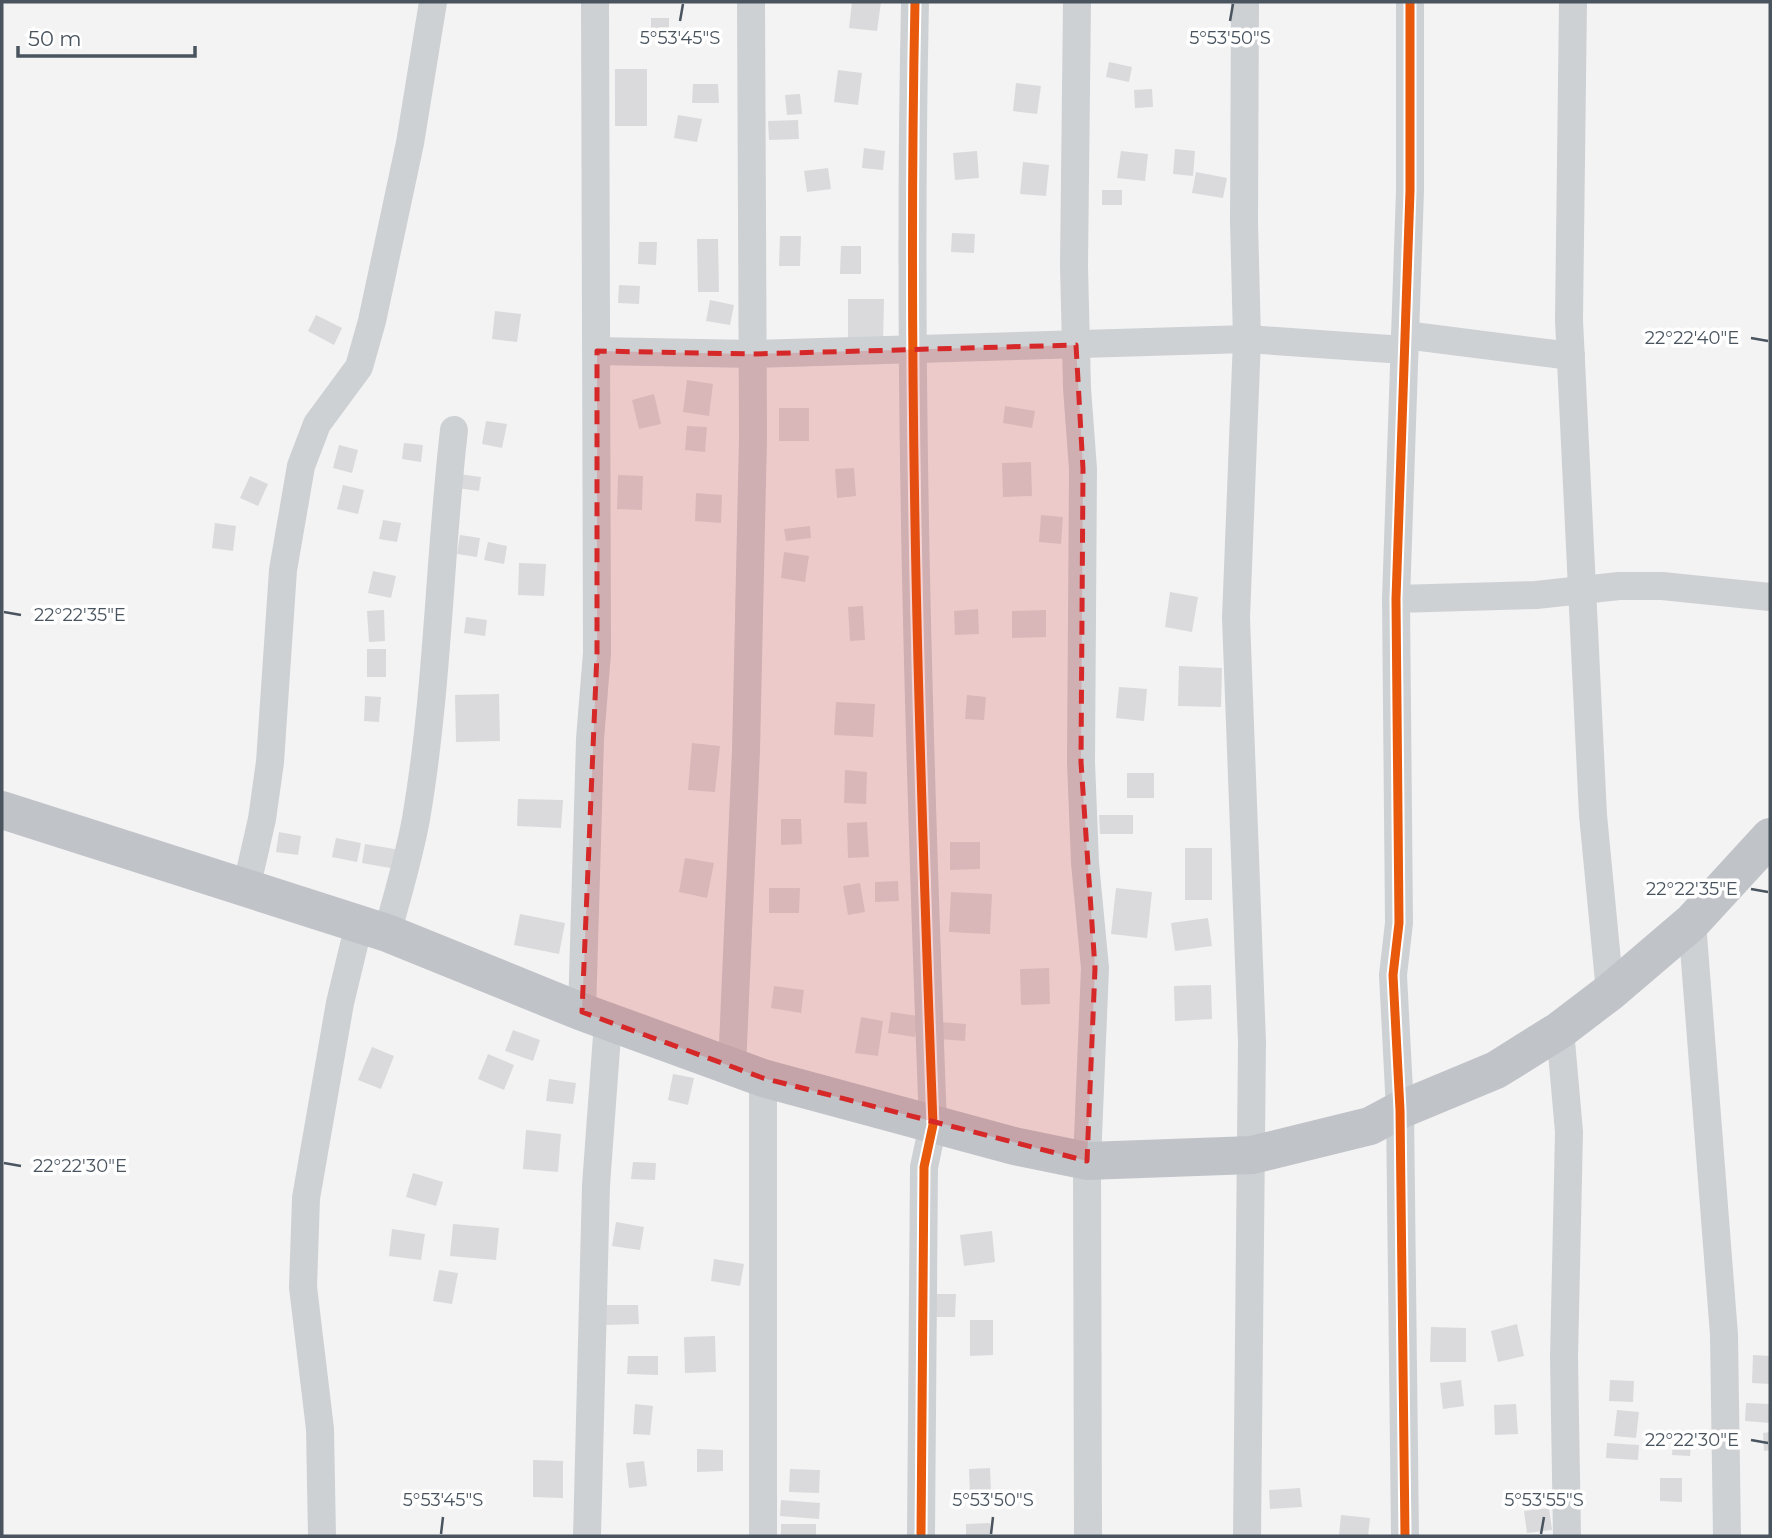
<svg xmlns="http://www.w3.org/2000/svg" width="1772" height="1538" viewBox="0 0 1772 1538" font-family="Montserrat,sans-serif">
	<rect width="100%" height="100%" fill="#f3f3f3"/>
	<g fill="#dadadc">
		<polygon points="852,2 881,2 877,31 849,28"/>
		<rect x="651" y="18" width="18" height="20"/>
		<polygon points="1109,62 1132,67 1129,82 1106,77"/>
		<rect x="615" y="69" width="32" height="57"/>
		<polygon points="838,70 862,73 858,105 834,102"/>
		<polygon points="1016,83 1041,86 1037,114 1013,111"/>
		<polygon points="693,84 718,84 719,103 692,103"/>
		<polygon points="1152,89 1153,107 1135,108 1134,90"/>
		<polygon points="800,94 802,114 787,115 785,95"/>
		<polygon points="678,115 702,119 697,142 674,138"/>
		<polygon points="798,120 799,139 769,140 768,121"/>
		<polygon points="864,148 885,151 883,170 862,168"/>
		<polygon points="1175,149 1195,151 1193,176 1173,174"/>
		<polygon points="977,151 979,178 955,180 953,153"/>
		<polygon points="1121,151 1148,154 1145,181 1117,178"/>
		<polygon points="1023,162 1049,165 1046,196 1020,194"/>
		<polygon points="828,168 831,189 807,192 804,171"/>
		<polygon points="1196,172 1227,178 1223,198 1192,193"/>
		<rect x="1102" y="190" width="20" height="15"/>
		<polygon points="952,233 975,234 974,253 951,252"/>
		<polygon points="780,236 801,236 800,266 779,266"/>
		<polygon points="697,239 718,239 719,292 698,292"/>
		<polygon points="639,242 657,242 656,265 638,264"/>
		<polygon points="841,246 861,246 861,274 840,274"/>
		<polygon points="619,285 640,286 639,304 618,303"/>
		<polygon points="848,299 884,299 883,344 848,344"/>
		<polygon points="710,300 734,305 730,325 706,321"/>
		<polygon points="495,311 521,314 517,342 492,339"/>
		<polygon points="316,315 342,328 334,345 308,331"/>
		<polygon points="687,380 713,384 709,416 683,412"/>
		<polygon points="654,394 661,424 639,429 632,400"/>
		<polygon points="1005,406 1035,411 1032,428 1003,423"/>
		<rect x="779" y="408" width="30" height="33"/>
		<polygon points="486,421 507,424 502,448 482,444"/>
		<polygon points="687,426 707,427 705,452 685,450"/>
		<polygon points="404,443 423,445 421,462 402,459"/>
		<polygon points="339,445 358,450 352,473 333,468"/>
		<polygon points="1031,462 1032,496 1003,497 1002,463"/>
		<polygon points="854,468 856,496 837,498 835,469"/>
		<polygon points="459,474 481,477 479,491 457,488"/>
		<polygon points="618,475 643,476 642,510 617,509"/>
		<polygon points="250,476 268,484 258,506 240,498"/>
		<polygon points="343,485 364,490 358,514 337,509"/>
		<polygon points="696,493 722,495 721,523 695,521"/>
		<polygon points="1041,515 1063,517 1061,544 1039,542"/>
		<polygon points="383,520 401,523 397,542 379,539"/>
		<polygon points="215,523 236,526 233,551 212,548"/>
		<polygon points="810,526 811,538 786,541 784,529"/>
		<polygon points="460,535 480,538 477,557 457,554"/>
		<polygon points="488,542 507,546 504,564 484,560"/>
		<polygon points="784,552 809,556 805,582 781,578"/>
		<polygon points="519,563 546,564 544,596 518,595"/>
		<polygon points="373,571 396,576 391,598 368,593"/>
		<polygon points="1170,592 1198,597 1192,632 1165,627"/>
		<polygon points="863,606 865,640 850,641 848,607"/>
		<polygon points="978,609 979,634 955,635 954,611"/>
		<polygon points="384,610 385,641 369,642 367,611"/>
		<polygon points="1046,610 1046,637 1012,638 1012,611"/>
		<polygon points="466,617 487,620 485,636 464,633"/>
		<rect x="367" y="649" width="19" height="28"/>
		<polygon points="1179,666 1222,668 1221,707 1178,706"/>
		<polygon points="1119,687 1147,689 1144,721 1116,718"/>
		<polygon points="499,694 500,741 456,742 455,695"/>
		<polygon points="967,695 986,697 984,720 965,719"/>
		<polygon points="365,696 381,697 379,722 364,721"/>
		<polygon points="836,702 875,704 873,737 834,735"/>
		<polygon points="692,743 720,746 715,792 688,790"/>
		<polygon points="845,770 867,772 866,804 844,803"/>
		<rect x="1127" y="773" width="27" height="25"/>
		<polygon points="518,799 563,800 561,828 517,826"/>
		<polygon points="1099,815 1133,815 1133,834 1100,834"/>
		<polygon points="781,819 801,819 802,844 781,845"/>
		<polygon points="867,822 869,857 848,858 847,823"/>
		<polygon points="279,832 301,836 298,855 276,852"/>
		<polygon points="336,838 361,843 357,862 332,857"/>
		<polygon points="950,842 980,842 980,869 950,870"/>
		<polygon points="365,844 400,850 396,869 362,863"/>
		<rect x="1185" y="848" width="27" height="52"/>
		<polygon points="685,858 714,863 707,898 679,892"/>
		<polygon points="898,881 899,901 875,902 875,882"/>
		<polygon points="860,883 865,912 848,915 843,886"/>
		<polygon points="769,888 800,888 799,913 769,913"/>
		<polygon points="1116,888 1152,892 1147,938 1111,934"/>
		<polygon points="951,892 992,894 990,934 949,932"/>
		<polygon points="520,914 565,923 559,954 514,945"/>
		<polygon points="1208,918 1212,946 1175,951 1171,923"/>
		<polygon points="1049,968 1050,1004 1021,1005 1020,969"/>
		<polygon points="1211,985 1212,1019 1175,1021 1174,986"/>
		<polygon points="774,986 804,990 801,1013 771,1008"/>
		<polygon points="891,1012 918,1016 915,1037 888,1033"/>
		<polygon points="861,1017 883,1021 878,1056 855,1053"/>
		<polygon points="939,1022 966,1024 965,1041 938,1039"/>
		<polygon points="513,1030 540,1040 533,1061 505,1051"/>
		<polygon points="372,1047 394,1056 381,1089 358,1080"/>
		<polygon points="488,1054 514,1065 504,1090 478,1079"/>
		<polygon points="673,1074 694,1078 688,1105 668,1100"/>
		<polygon points="549,1079 576,1083 573,1104 546,1101"/>
		<polygon points="526,1130 561,1134 558,1172 523,1169"/>
		<polygon points="633,1162 656,1163 655,1180 631,1179"/>
		<polygon points="413,1173 443,1182 436,1206 406,1197"/>
		<polygon points="616,1222 644,1227 640,1250 612,1246"/>
		<polygon points="453,1224 499,1228 496,1260 450,1256"/>
		<polygon points="392,1229 425,1234 421,1260 389,1256"/>
		<polygon points="992,1231 995,1262 964,1266 960,1235"/>
		<polygon points="714,1259 744,1264 740,1286 711,1281"/>
		<polygon points="439,1270 458,1273 452,1304 433,1301"/>
		<polygon points="936,1294 956,1294 955,1317 936,1317"/>
		<polygon points="605,1305 638,1305 639,1324 605,1325"/>
		<polygon points="970,1320 993,1320 993,1355 970,1356"/>
		<polygon points="1517,1324 1524,1356 1498,1362 1491,1331"/>
		<polygon points="1431,1327 1466,1328 1466,1362 1430,1362"/>
		<polygon points="715,1336 716,1372 685,1373 684,1337"/>
		<polygon points="1753,1355 1770,1356 1770,1384 1752,1383"/>
		<polygon points="628,1356 658,1356 658,1375 627,1374"/>
		<polygon points="1461,1380 1464,1406 1443,1409 1440,1383"/>
		<polygon points="1610,1380 1634,1381 1633,1402 1609,1401"/>
		<polygon points="1746,1403 1770,1404 1770,1423 1745,1421"/>
		<polygon points="635,1404 653,1406 650,1435 633,1434"/>
		<polygon points="1516,1404 1518,1434 1495,1435 1494,1405"/>
		<polygon points="1617,1410 1639,1412 1636,1438 1614,1436"/>
		<polygon points="1674,1430 1692,1431 1690,1456 1672,1455"/>
		<polygon points="1770,1432 1770,1450 1764,1451 1763,1433"/>
		<polygon points="1607,1443 1639,1445 1638,1460 1606,1458"/>
		<polygon points="697,1449 723,1450 723,1471 697,1472"/>
		<polygon points="533,1460 563,1461 563,1498 533,1497"/>
		<polygon points="644,1461 647,1486 629,1488 626,1463"/>
		<polygon points="990,1468 991,1493 970,1494 969,1469"/>
		<polygon points="790,1469 820,1470 819,1493 789,1492"/>
		<polygon points="1660,1478 1682,1478 1682,1502 1660,1501"/>
		<polygon points="1300,1488 1302,1507 1270,1509 1269,1490"/>
		<polygon points="781,1500 820,1503 819,1519 780,1516"/>
		<polygon points="1549,1508 1552,1530 1527,1533 1524,1511"/>
		<polygon points="1341,1515 1370,1518 1368,1536 1339,1536"/>
		<polygon points="990,1523 991,1536 966,1536 966,1524"/>
		<rect x="781" y="1524" width="35" height="12"/>
	</g>
	<g fill="none" stroke-linecap="round" stroke-linejoin="round">
		<g stroke="#ced1d4" stroke-width="28">
			<path d="M915,2C907,376 919,751 933,1125L924,1167L921,1536"/>
			<polyline points="1077,2 1074,266 1077,388 1083,469 1081,762 1085,863 1095,968 1087,1161 1088,1536"/>
			<polyline points="1245,2 1244,222 1247,339 1236,618 1252,1042 1247,1536"/>
			<polyline points="1573,2 1569,320 1593,815 1610,992"/>
			<polyline points="1405,335 1571,356"/>
			<polyline points="597,351 753,354 1247,339 1404,350"/>
			<polyline points="1396,599 1536,595 1619,586 1662,586 1770,597"/>
			<polyline points="246,889 262,819 270,762 283,570 301,466 317,424 359,367 372,321 410,143 433,2"/>
			<polyline points="1692,922 1724,1335 1727,1536"/>
			<path d="M387,933C398,895 409,857 416,819C438,690 439,560 454,430"/>
			<polyline points="582,1012 590,739 597,653 595,2"/>
			<polyline points="1560,1030 1569,1132 1564,1358 1567,1536"/>
			<polyline points="732,1067 746,751 753,437 751,2"/>
			<polyline points="322,1536 320,1429 303,1287 306,1198 340,1003 359,924"/>
			<polyline points="587,1536 596,1185 608,1022"/>
			<polyline points="763,1536 763,1078"/>
			<polyline points="1405,1536 1400,1110 1393,975 1399,923 1396,599 1410,191 1410,2"/>
		</g>
		<polyline stroke="#c0c3c8" stroke-width="38" points="2,810 387,933 582,1012 763,1078 1014,1146 1087,1161 1252,1155 1370,1126 1400,1110 1496,1070 1560,1030 1610,992 1692,922 1770,837"/>
		<g stroke="#fff" stroke-width="13">
			<g id="cycleway">
				<path d="M915,2C907,376 919,751 933,1125L924,1167L921,1536"/>
				<polyline points="1405,1536 1400,1110 1393,975 1399,923 1396,599 1410,191 1410,2"/>
			</g>
		</g>
		<use href="#cycleway" stroke="#e8590c" stroke-width="9"/>
	</g>
	<path fill="#d62828" fill-opacity="0.2" stroke="#d62828" stroke-width="5" stroke-dasharray="14 9" stroke-linejoin="round" d="M1076,345L1083,469L1081,762L1095,968L1087,1161L763,1078L582,1012L597,653V351L753,354Z"/>
	<path fill="none" stroke="#49545f" stroke-width="2.5" d="M680,21L683,4M1230,21L1233,4M1751,338L1768,341M4,612L21,615M1751,889L1768,892M4,1163L21,1166M1751,1440L1768,1443M441,1534L443,1517M991,1534L993,1517M1541,1534L1544,1517"/>
	<g font-size="18" text-anchor="middle" fill="#49545f" stroke="#fff" stroke-width="7" stroke-linejoin="round" paint-order="stroke">
		<text x="680" y="44">5°53'45"S</text>
		<text x="1230" y="44">5°53'50"S</text>
		<text x="1692" y="344">22°22'40"E</text>
		<text x="80" y="621">22°22'35"E</text>
		<text x="1692" y="895">22°22'35"E</text>
		<text x="80" y="1172">22°22'30"E</text>
		<text x="1692" y="1446">22°22'30"E</text>
		<text x="443" y="1506">5°53'45"S</text>
		<text x="993" y="1506">5°53'50"S</text>
		<text x="1544" y="1506">5°53'55"S</text>
	</g>
	<rect width="1772" height="1538" fill="none" stroke="#49545f" stroke-width="7"/>
	<path d="M18 46v10h177v-10" fill="none" stroke="#49545f" stroke-width="3.5"/>
	<text x="28" y="46" font-size="21" fill="#49545f" stroke="#ffffff" stroke-width="5" paint-order="stroke">50 m</text>
</svg>
